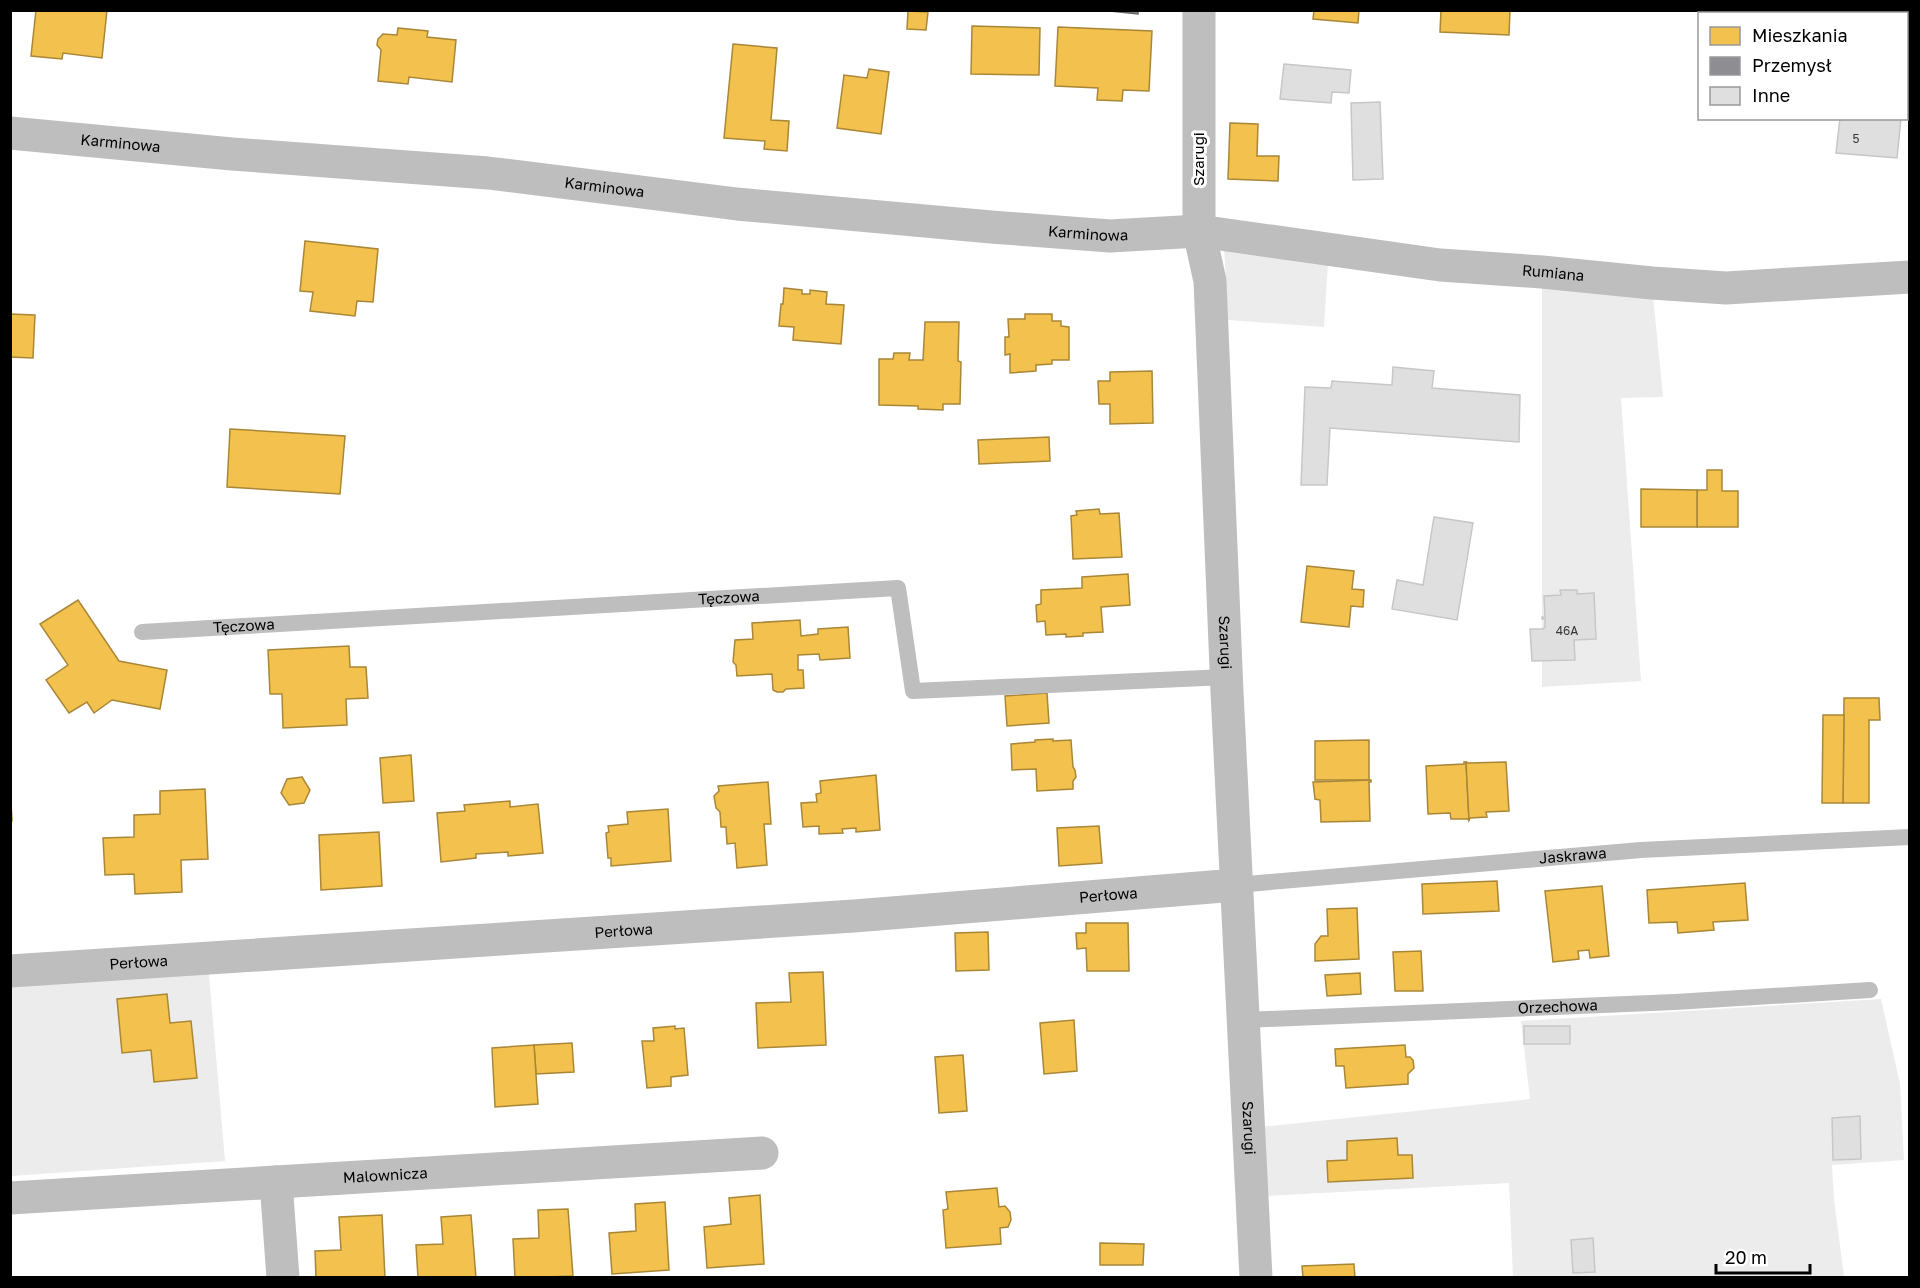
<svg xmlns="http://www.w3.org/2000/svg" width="1920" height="1288" viewBox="0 0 1920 1288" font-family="'Golos Text',sans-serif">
	<rect width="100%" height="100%" fill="#fff"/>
	<g fill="#ececec">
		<polygon points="1224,246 1328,263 1324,327 1228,320"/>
		<polygon points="1542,276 1652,286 1663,397 1621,398 1641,681 1542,687"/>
		<polygon points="208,963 225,1161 11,1176 11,977"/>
		<polygon points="1881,999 1900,1084 1904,1160 1832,1165 1834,1199 1844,1277 1513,1277 1509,1183 1266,1196 1250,1128 1530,1099 1521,1021"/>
	</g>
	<g fill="#f2c14e" stroke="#a98737" stroke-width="1.5">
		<polygon points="36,10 107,10 102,58 63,53 62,59 31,56"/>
		<polygon points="1314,10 1359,10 1358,23 1313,19"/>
		<polygon points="1441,10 1510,10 1509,35 1440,32"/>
		<polygon points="908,11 928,12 926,30 907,29"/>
		<polygon points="972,26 1040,28 1039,75 971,74"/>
		<polygon points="1058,27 1152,31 1149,91 1123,90 1122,101 1097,100 1098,88 1055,86"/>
		<polygon points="398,28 428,31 427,37 456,40 452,82 409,77 408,84 378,81 381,50 377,45 378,39 383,34 397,35"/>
		<polygon points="733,44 777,48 771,120 789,121 787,151 764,149 765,141 724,138"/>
		<polygon points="869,69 889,72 881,134 837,128 844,75 867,78"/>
		<polygon points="1230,123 1258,124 1257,156 1279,156 1278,181 1228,179"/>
		<polygon points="305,241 378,249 373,302 357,301 355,316 310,311 313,292 300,291"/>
		<polygon points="784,288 802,290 802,294 810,294 810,290 827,292 826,304 844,305 841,344 793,340 794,327 779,326 781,304 783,304"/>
		<polygon points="10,314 35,315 33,358 10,357"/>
		<polygon points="1025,314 1052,314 1052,321 1061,321 1061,326 1069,327 1069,360 1052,360 1052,364 1036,365 1036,371 1010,373 1010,354 1005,355 1005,337 1009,337 1008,319 1025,319"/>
		<polygon points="925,322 959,322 958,361 961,362 960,404 943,404 943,410 918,409 918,406 879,405 879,359 893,359 894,353 910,353 909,360 923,360"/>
		<polygon points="1152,371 1153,423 1110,424 1110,404 1099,404 1098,381 1110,381 1110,372"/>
		<polygon points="230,429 345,436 340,494 227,487"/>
		<polygon points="1049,437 1050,461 979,464 978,440"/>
		<polygon points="1707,470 1722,470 1722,491 1738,491 1738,527 1697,527 1697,490 1707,490"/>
		<polygon points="1641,489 1697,490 1697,527 1641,527"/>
		<polygon points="1099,509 1100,514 1119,513 1122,557 1073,559 1071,516 1077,515 1076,511"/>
		<polygon points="1307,566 1354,571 1352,589 1364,590 1363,607 1351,606 1349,627 1301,622"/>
		<polygon points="1128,574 1130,605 1101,607 1103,632 1083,633 1083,636 1066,637 1066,634 1046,635 1045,621 1037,622 1036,605 1041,604 1041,590 1082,588 1082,577"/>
		<polygon points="78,600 119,661 167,670 160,709 112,700 94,713 87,702 69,713 46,680 68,665 40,624"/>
		<polygon points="800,620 801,636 818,634 818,629 848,627 850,658 820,660 819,654 798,655 798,670 803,670 804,688 786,689 783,692 777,692 773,690 772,674 737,676 736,665 733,662 735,640 753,639 752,623"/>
		<polygon points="349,646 350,667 366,667 368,698 346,699 347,725 283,728 282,694 270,694 268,650"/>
		<polygon points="1047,693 1049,723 1007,726 1005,696"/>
		<polygon points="1844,698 1879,698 1880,720 1869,720 1869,803 1843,803"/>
		<polygon points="1823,715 1844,715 1843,803 1822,803"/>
		<polygon points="1053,739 1053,741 1071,740 1073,767 1075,770 1076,777 1073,781 1073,789 1037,791 1036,769 1012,770 1011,744 1035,742 1035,740"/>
		<polygon points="1369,740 1369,780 1315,780 1315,741"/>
		<polygon points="411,755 414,801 383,803 380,758"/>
		<polygon points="1464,762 1466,762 1469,820 1467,819 1451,819 1450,813 1428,814 1426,766 1464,764"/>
		<polygon points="1466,762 1468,763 1506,762 1509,811 1486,812 1487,817 1470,818 1469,820"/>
		<polygon points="876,775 880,830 856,832 856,828 842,829 843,833 819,834 819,826 803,827 801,803 817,802 816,794 821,793 820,781"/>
		<polygon points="302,777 310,790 304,803 289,805 281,793 287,779"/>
		<polygon points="1371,780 1371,782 1369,782 1370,821 1321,822 1320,800 1315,799 1313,782"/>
		<polygon points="10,782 12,821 10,821"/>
		<polygon points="768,782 771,824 764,824 767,865 737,868 735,843 727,844 726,827 721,827 720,812 716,808 714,796 719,791 718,786"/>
		<polygon points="205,789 208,859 181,860 182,892 135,894 134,874 105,875 103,838 134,837 134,815 160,814 160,791"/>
		<polygon points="510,801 510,807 538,804 543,853 508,856 508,852 476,854 476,858 441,862 437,813 465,811 464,805"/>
		<polygon points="668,809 671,861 611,866 611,858 608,858 606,833 609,832 608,826 628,824 627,812"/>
		<polygon points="1099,826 1102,863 1059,866 1057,828"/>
		<polygon points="379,832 382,886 321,890 319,835"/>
		<polygon points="1497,881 1499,911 1423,914 1422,884"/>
		<polygon points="1745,883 1748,920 1713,922 1714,930 1678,933 1677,922 1649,923 1647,890"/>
		<polygon points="1602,886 1609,956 1590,958 1589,950 1578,951 1579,959 1553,962 1545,891"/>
		<polygon points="1357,908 1359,959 1315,961 1315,944 1321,936 1328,936 1327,909"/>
		<polygon points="1086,923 1128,923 1129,971 1087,971 1086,948 1077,949 1076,933 1086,933"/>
		<polygon points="988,932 989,970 956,971 955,933"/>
		<polygon points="1421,951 1423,991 1395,991 1393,952"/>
		<polygon points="823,972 826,1045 758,1048 756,1003 791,1002 789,973"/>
		<polygon points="1360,973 1361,994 1327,996 1325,975"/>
		<polygon points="167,994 170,1023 191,1021 197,1078 154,1082 151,1050 122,1053 117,999"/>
		<polygon points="1074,1020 1077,1071 1044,1074 1040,1023"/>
		<polygon points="675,1026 675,1029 684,1028 688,1075 671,1077 671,1086 647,1088 642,1041 654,1041 653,1028"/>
		<polygon points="572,1043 574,1072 536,1074 534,1045"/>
		<polygon points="534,1045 538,1104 495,1107 492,1048"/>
		<polygon points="1405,1045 1406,1057 1410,1057 1413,1060 1414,1068 1408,1074 1408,1084 1346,1088 1344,1066 1336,1066 1335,1049"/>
		<polygon points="963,1055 967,1111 939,1113 935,1057"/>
		<polygon points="1397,1138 1398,1155 1412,1155 1413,1178 1328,1182 1327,1161 1347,1160 1347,1141"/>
		<polygon points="997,1188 999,1207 1005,1206 1010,1212 1011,1220 1008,1227 1000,1228 1001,1244 946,1248 943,1210 948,1209 946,1192"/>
		<polygon points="760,1195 764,1264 707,1268 704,1227 731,1224 729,1198"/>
		<polygon points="665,1202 669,1270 612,1274 609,1233 636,1231 635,1204"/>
		<polygon points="568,1209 573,1276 515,1278 513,1239 539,1238 538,1210"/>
		<polygon points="382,1215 385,1278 316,1278 315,1251 341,1250 339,1217"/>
		<polygon points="471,1215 476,1278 418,1278 416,1245 443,1244 441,1217"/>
		<polygon points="1100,1243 1144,1244 1143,1265 1100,1265"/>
		<polygon points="1354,1264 1355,1278 1303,1278 1302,1266"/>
	</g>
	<polygon fill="#8d8d92" stroke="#636366" stroke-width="1.5" points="1100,10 1138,10 1138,14"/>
	<g fill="#dfdfdf" stroke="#c7c7c7" stroke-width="1.5">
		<polygon points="1284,64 1351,70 1349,93 1332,92 1331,103 1280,99"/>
		<polygon points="1380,102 1383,179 1353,180 1351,103"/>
		<polygon points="1840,118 1901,118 1897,158 1836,153"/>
		<polygon points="1393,367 1434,371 1432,388 1520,395 1519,442 1330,428 1327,485 1301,485 1305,387 1331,388 1332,381 1392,385"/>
		<polygon points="1434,517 1473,523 1457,620 1392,609 1397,580 1423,585"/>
		<polygon points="1560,590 1577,590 1577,594 1594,593 1596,639 1574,640 1575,660 1532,661 1530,629 1543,629 1545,627 1545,619 1542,619 1542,617 1545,617 1544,596 1561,595"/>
		<rect x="1524" y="1026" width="46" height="18"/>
		<polygon points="1860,1116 1861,1159 1833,1160 1832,1118"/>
		<polygon points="1593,1238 1595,1272 1573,1273 1571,1240"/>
	</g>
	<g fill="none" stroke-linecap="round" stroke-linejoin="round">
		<g stroke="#bebebe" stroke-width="16">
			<path id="s1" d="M142,632L898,588L913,691L1226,677"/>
			<path id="s2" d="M1236,885L1641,850L1910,837"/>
			<path id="s3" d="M1244,1020L1675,1002L1870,990"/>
		</g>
		<g stroke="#bebebe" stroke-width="33">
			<path id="s4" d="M1199,10V231L1210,281L1227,692L1256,1278"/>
			<path id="s5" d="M10,133L232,154L488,173L737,204L991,227L1110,236L1199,231L1440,265L1542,272L1652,283L1726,288L1910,277"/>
			<path id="s6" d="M10,971L854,916L1236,885"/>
			<polyline points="276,1182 283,1278"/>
			<path id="s7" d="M10,1198L762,1153"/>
		</g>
	</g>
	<g text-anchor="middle" stroke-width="6" stroke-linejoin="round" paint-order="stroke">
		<g font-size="12" fill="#383838">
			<text x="1856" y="143">5</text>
			<text x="1567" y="635">46A</text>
		</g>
		<g font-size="15" fill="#000" stroke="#fff">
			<text dy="5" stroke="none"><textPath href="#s5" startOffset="111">Karminowa</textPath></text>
			<text transform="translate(1199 159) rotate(-90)" y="5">Szarugi</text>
			<text dy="5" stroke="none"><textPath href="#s5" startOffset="597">Karminowa</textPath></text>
			<text dy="5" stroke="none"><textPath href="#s5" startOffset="1083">Karminowa</textPath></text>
			<text dy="5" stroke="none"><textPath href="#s5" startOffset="1551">Rumiana</textPath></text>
			<text dy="5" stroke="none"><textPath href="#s1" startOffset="588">Tęczowa</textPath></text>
			<text dy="5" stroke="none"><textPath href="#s1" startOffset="102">Tęczowa</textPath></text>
			<text dy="5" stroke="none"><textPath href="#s4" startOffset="634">Szarugi</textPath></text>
			<text dy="5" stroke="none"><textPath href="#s2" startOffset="338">Jaskrawa</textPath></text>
			<text dy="5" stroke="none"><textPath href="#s6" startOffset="1101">Perłowa</textPath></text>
			<text dy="5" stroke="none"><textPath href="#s6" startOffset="615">Perłowa</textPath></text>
			<text dy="5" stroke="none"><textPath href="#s6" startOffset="129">Perłowa</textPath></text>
			<text dy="5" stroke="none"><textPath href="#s3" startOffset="314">Orzechowa</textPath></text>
			<text dy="5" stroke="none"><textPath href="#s4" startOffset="1120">Szarugi</textPath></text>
			<text dy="5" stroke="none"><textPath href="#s7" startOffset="376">Malownicza</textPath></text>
		</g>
	</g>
	<rect width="1920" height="1288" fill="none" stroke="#000000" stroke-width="24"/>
	<rect x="1698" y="12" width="210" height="108" fill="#ffffff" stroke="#999999" stroke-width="1.5"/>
	<rect x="1710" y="27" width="30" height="18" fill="#f2c14e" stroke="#999999" stroke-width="1.5"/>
	<text x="1752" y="42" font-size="18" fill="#000000">Mieszkania</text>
	<rect x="1710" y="57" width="30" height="18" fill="#8d8d92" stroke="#999999" stroke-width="1.5"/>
	<text x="1752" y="72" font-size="18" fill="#000000">Przemysł</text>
	<rect x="1710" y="87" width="30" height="18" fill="#dfdfdf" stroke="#999999" stroke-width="1.5"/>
	<text x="1752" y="102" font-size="18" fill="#000000">Inne</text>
	<path d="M1716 1264v9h94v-9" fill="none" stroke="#000000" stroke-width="3"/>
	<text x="1725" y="1264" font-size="18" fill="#000000" stroke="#ffffff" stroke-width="4.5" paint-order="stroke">20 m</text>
</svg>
